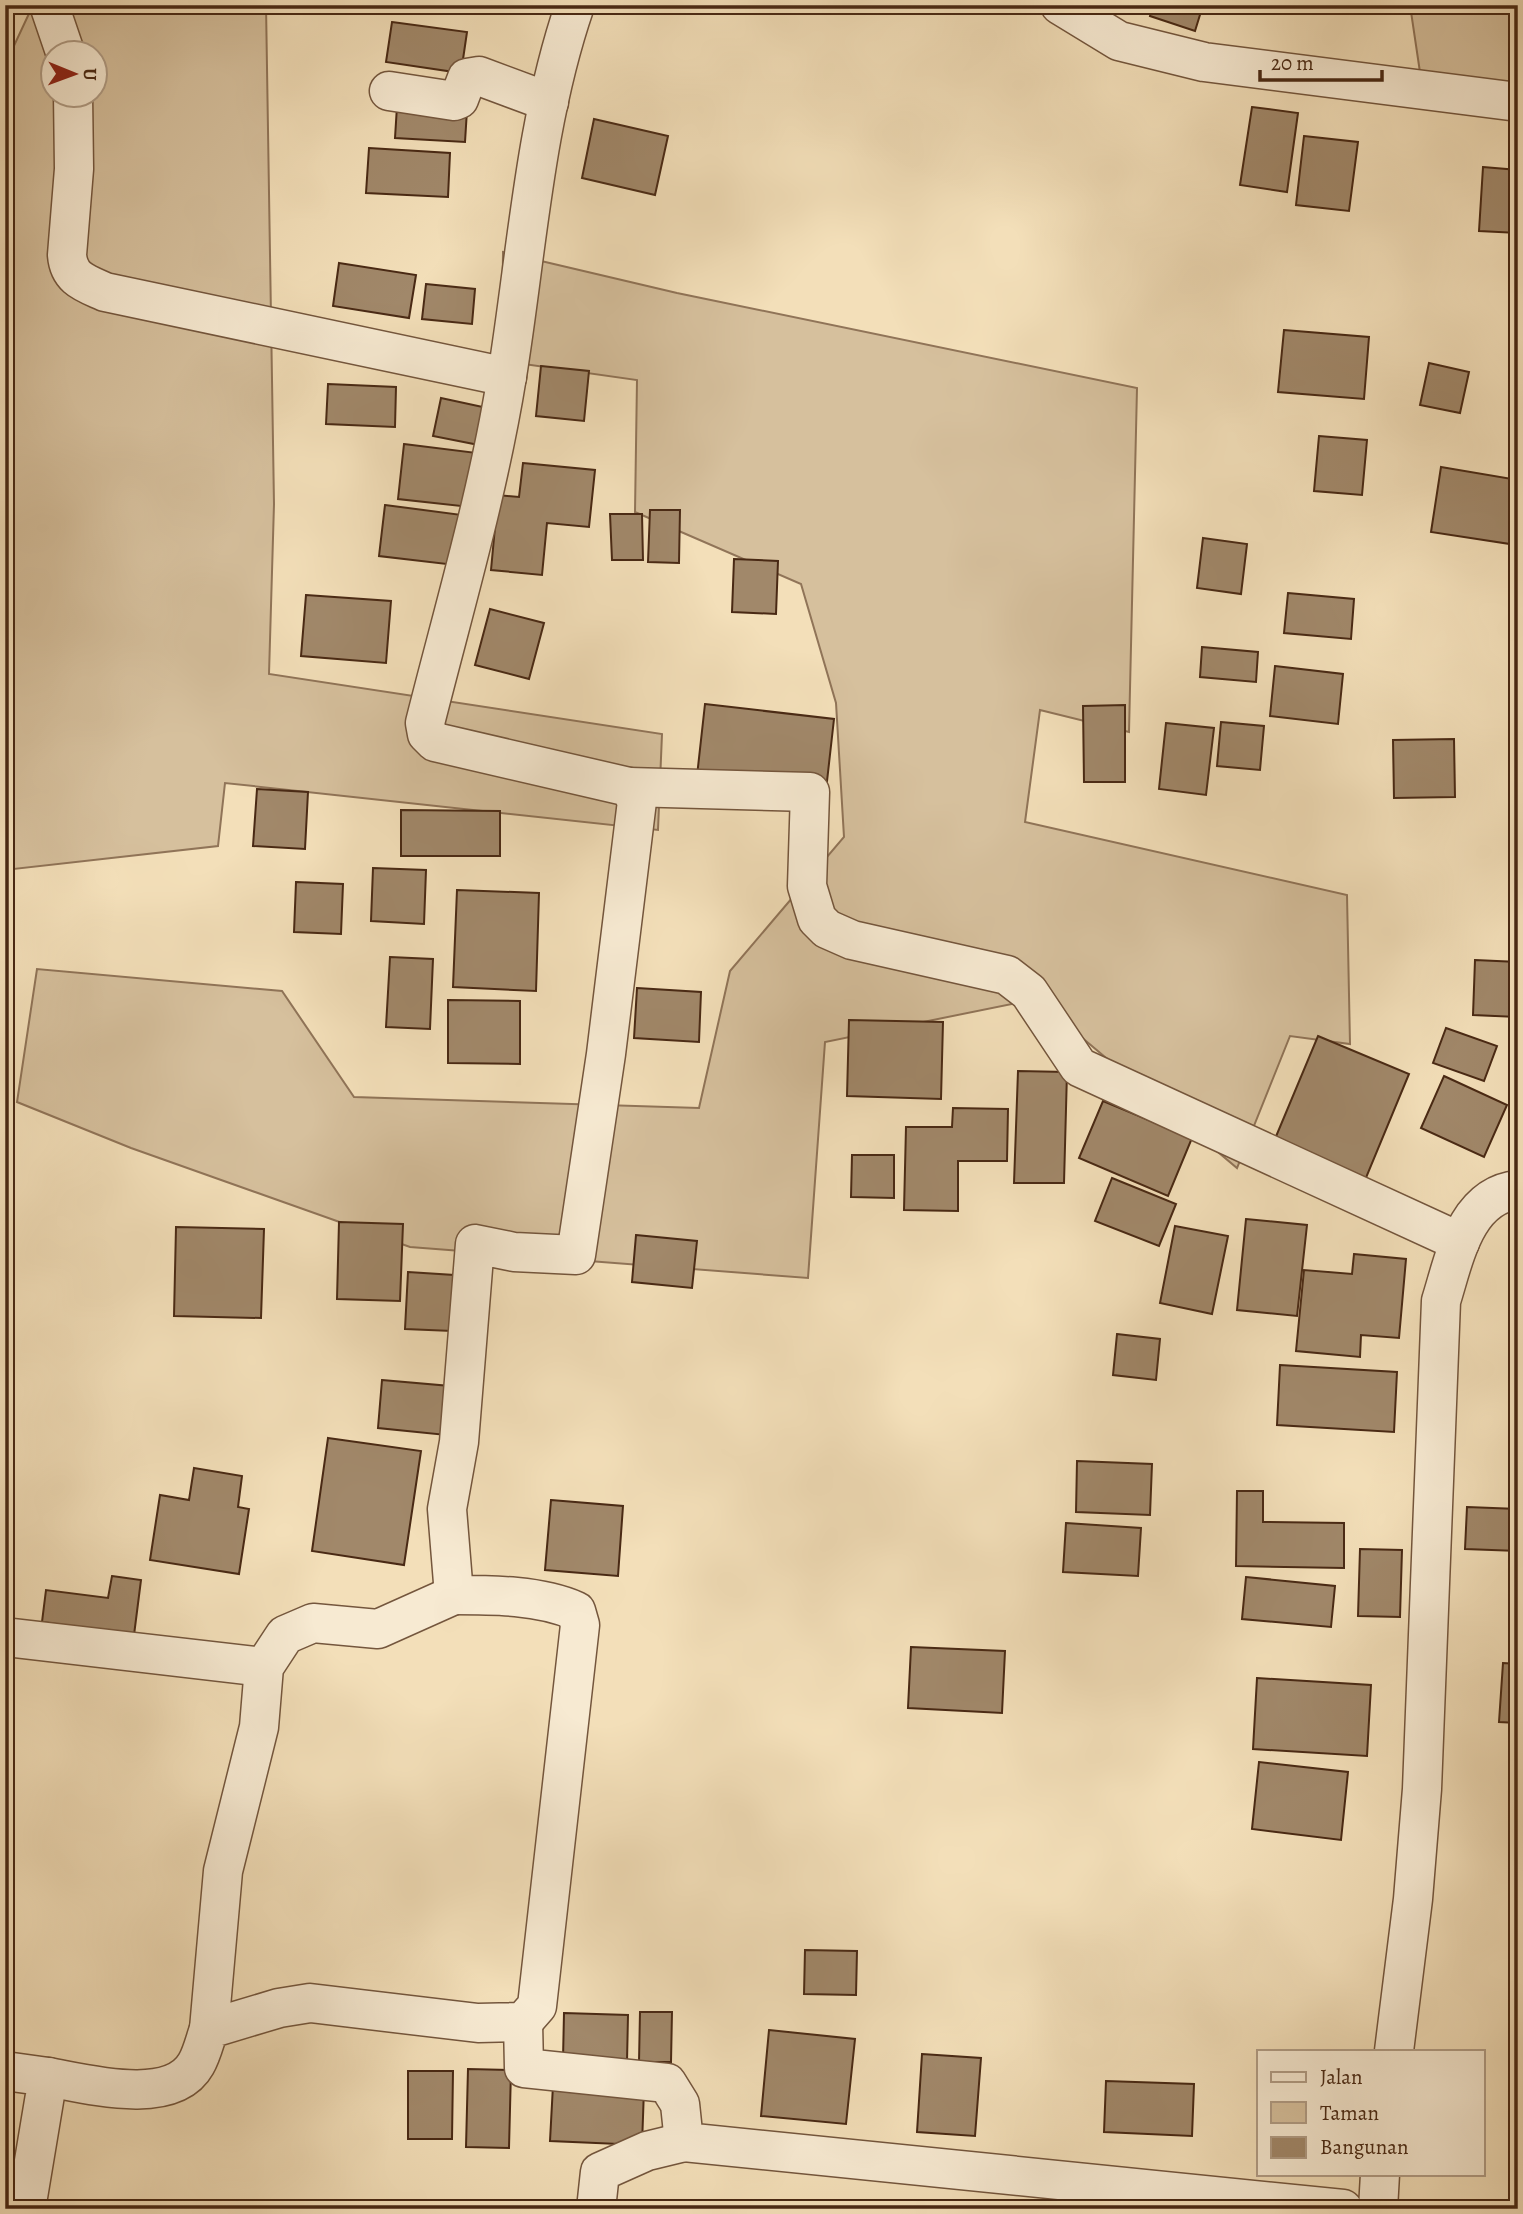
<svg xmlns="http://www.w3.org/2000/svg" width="1523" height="2214" viewBox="0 0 1523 2214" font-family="Alegreya,serif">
	<rect width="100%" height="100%" fill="#f3dfb9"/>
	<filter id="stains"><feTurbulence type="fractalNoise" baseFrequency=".00286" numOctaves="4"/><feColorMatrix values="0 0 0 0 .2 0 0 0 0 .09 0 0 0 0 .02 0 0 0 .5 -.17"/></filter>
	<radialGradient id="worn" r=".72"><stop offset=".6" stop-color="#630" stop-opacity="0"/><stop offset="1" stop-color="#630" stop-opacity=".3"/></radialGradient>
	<g fill="#d6c09d" stroke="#907458" stroke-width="2" fill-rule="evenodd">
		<path d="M33,5H266L274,504L269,674L662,734L658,830L225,783L218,846L5,870V65ZM52,52H94V94H52Z"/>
		<polygon points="1410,5 1518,5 1518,82 1421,79"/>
		<polygon points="503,252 677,293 1137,388 1129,732 1040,710 1025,822 1347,895 1350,1044 1290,1036 1237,1168 1036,999 825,1042 808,1278 410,1247 131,1148 17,1102 37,969 282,991 354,1097 699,1108 730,971 844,837 836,703 801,584 635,512 637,380 502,361"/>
	</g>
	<g fill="#a1886a" stroke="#492914" stroke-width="2">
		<polygon points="1153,5 1203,5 1195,31 1150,16"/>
		<polygon points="392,22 467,32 461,73 386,62"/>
		<polygon points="397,106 467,110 465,142 395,138"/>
		<polygon points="1252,107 1298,113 1287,192 1240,185"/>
		<polygon points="594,119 668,136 655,195 582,178"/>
		<polygon points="1304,136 1358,142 1349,211 1296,205"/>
		<polygon points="369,148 450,153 448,197 366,193"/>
		<polygon points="1483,167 1518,170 1518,233 1479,231"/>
		<polygon points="339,263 416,275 409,318 333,306"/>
		<polygon points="426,284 475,289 472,324 422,319"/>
		<polygon points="1284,330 1369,337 1364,399 1278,392"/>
		<polygon points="1429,363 1469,372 1460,413 1420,405"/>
		<polygon points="541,366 589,371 584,421 536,416"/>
		<polygon points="328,384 396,387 395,427 326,424"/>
		<polygon points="441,398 492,409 484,446 433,436"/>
		<polygon points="1319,436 1367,440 1362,495 1314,491"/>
		<polygon points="404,444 477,453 470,507 398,499"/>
		<polygon points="523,463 595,470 589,527 547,523 542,575 491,570 498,495 519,497"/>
		<polygon points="1441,467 1518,480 1510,544 1431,532"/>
		<polygon points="385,505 462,515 455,565 379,556"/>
		<polygon points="650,510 680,510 679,563 648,562"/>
		<polygon points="610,514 642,514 643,560 612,560"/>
		<polygon points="1203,538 1247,544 1241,594 1197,588"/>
		<polygon points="734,559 778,561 776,614 732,612"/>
		<polygon points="1288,593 1354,599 1351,639 1284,633"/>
		<polygon points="306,595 391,601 386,663 301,656"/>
		<polygon points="490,609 544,623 529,679 475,665"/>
		<polygon points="1202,647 1258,652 1256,682 1200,677"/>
		<polygon points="1275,666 1343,674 1338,724 1270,716"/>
		<polygon points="705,704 834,719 825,799 696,785"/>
		<polygon points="1125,705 1125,782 1084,782 1083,706"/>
		<polygon points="1221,722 1264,726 1260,770 1217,766"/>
		<polygon points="1166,723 1214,728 1206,795 1159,789"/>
		<polygon points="1454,739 1455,797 1394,798 1393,740"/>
		<polygon points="257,789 308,792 305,849 253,846"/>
		<polygon points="401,810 500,811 500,856 401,856"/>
		<polygon points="373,868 426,870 424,924 371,921"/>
		<polygon points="296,882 343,884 341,934 294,932"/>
		<polygon points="457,890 539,893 536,991 453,987"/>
		<polygon points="390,957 433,959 430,1029 386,1027"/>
		<polygon points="1475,960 1518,962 1517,1017 1473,1015"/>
		<polygon points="637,988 701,992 699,1042 634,1038"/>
		<polygon points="448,1000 520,1001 520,1064 448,1063"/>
		<polygon points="849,1020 943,1022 941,1099 847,1096"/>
		<polygon points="1446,1028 1497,1046 1484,1081 1433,1063"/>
		<polygon points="1318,1036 1409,1074 1363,1185 1272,1146"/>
		<polygon points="1018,1071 1067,1072 1064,1183 1014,1183"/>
		<polygon points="1444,1076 1507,1105 1484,1157 1421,1128"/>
		<polygon points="1103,1101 1192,1138 1168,1196 1079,1158"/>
		<polygon points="953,1108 1008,1109 1007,1161 958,1161 958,1211 904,1210 906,1127 952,1127"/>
		<polygon points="852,1155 894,1155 894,1198 851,1197"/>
		<polygon points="1112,1178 1176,1204 1159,1246 1095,1221"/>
		<polygon points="1246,1219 1307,1225 1297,1316 1237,1310"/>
		<polygon points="339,1222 403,1224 400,1301 337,1299"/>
		<polygon points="1175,1226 1228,1236 1212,1314 1160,1303"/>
		<polygon points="176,1227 264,1229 261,1318 174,1316"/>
		<polygon points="636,1235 697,1241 692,1288 632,1282"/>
		<polygon points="1354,1254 1406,1259 1399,1338 1361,1335 1360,1357 1296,1351 1304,1270 1352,1274"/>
		<polygon points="408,1272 454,1275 452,1331 405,1329"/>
		<polygon points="1117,1334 1160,1339 1156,1380 1113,1375"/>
		<polygon points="1280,1365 1397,1372 1394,1432 1277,1425"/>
		<polygon points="382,1380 450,1386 446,1435 378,1428"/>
		<polygon points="328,1438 421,1451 404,1565 312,1551"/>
		<polygon points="1077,1461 1152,1464 1150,1515 1076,1512"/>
		<polygon points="194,1468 242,1476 238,1507 249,1509 239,1574 150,1560 160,1495 189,1500"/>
		<polygon points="1237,1491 1263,1491 1263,1522 1344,1523 1344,1568 1236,1566"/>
		<polygon points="551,1500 623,1506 618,1576 545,1570"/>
		<polygon points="1467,1507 1518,1509 1518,1551 1465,1549"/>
		<polygon points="1066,1523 1141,1528 1138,1576 1063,1572"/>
		<polygon points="1360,1549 1402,1550 1400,1617 1358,1616"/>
		<polygon points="112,1576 141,1580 134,1635 42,1622 46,1590 108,1598"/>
		<polygon points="1246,1577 1335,1586 1331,1627 1242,1619"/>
		<polygon points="911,1647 1005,1651 1002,1713 908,1708"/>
		<polygon points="1503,1663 1518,1664 1518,1723 1499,1722"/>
		<polygon points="1257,1678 1371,1685 1367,1756 1253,1749"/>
		<polygon points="1259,1762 1348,1772 1341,1840 1252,1829"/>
		<polygon points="805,1950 857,1951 856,1995 804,1994"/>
		<polygon points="640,2012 672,2012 671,2062 639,2062"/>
		<polygon points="564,2013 628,2015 627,2062 563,2059"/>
		<polygon points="769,2030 855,2039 846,2124 761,2116"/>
		<polygon points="922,2054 981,2058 975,2136 917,2132"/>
		<polygon points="468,2069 511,2070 509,2148 466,2147"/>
		<polygon points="408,2071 453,2071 452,2139 408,2139"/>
		<polygon points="1106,2081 1194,2084 1192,2136 1104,2132"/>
		<polygon points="553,2085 644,2089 642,2145 550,2141"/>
	</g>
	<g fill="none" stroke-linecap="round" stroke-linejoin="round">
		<g stroke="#74563d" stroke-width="41">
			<g id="minor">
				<polyline points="49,5 65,52"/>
				<polyline points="1060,5 1119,41 1204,62 1518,102"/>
				<polyline points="389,91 454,101 459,99 467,78 479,76 549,102"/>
				<path d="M73,94L74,169L67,255C69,279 85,283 105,292L507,377"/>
				<polyline points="629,787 810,792 807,886 817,919 827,929 852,940 1007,975 1029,992 1079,1067 1460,1242"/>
				<polyline points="5,1637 264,1667"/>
				<polyline points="523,2022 524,2068 667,2083 680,2104 684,2142 1343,2209"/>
				<polyline points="209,2029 223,1871 259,1727 264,1667 285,1635 313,1623 378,1629 454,1595"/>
				<path d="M1394,2051L1413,1899L1422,1789L1441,1301C1454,1260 1465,1195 1518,1190"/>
				<polyline points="5,2071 48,2077 26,2209"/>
				<path d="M48,2077C87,2084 172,2107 196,2064C202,2054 205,2040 209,2029L279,2008L310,2003L478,2023L523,2022L537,2006L580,1625L576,1611C540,1595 493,1595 454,1595L447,1509L459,1442L475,1244L514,1252L576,1255L606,1054L637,801L629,787L435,742L427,734L425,723C454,608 488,494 507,376C527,252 534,124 575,5"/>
				<polyline points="596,2209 600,2172 647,2151 684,2142"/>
				<polyline points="1378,2209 1380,2174"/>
			</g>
		</g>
		<use href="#minor" stroke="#f7ead2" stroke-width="38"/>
	</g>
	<rect width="1523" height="2214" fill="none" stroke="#f3dfb9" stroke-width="28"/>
	<rect x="7" y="7" width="1509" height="2200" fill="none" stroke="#492914" stroke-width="3.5"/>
	<rect x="14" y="14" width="1495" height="2186" fill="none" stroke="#492914" stroke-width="2"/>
	<rect x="1257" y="2050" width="228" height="126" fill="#f7ead2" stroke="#b19d86" stroke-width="2"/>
	<rect x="1271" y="2072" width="35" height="10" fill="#f7ead2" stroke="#b19d86" stroke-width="2"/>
	<text x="1320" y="2084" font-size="21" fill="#492914">Jalan</text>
	<rect x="1271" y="2102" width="35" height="21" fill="#d6c09d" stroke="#b19d86" stroke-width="2"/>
	<text x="1320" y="2120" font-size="21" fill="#492914">Taman</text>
	<rect x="1271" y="2137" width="35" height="21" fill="#a1886a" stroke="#b19d86" stroke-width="2"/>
	<text x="1320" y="2154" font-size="21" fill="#492914">Bangunan</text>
	<g transform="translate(74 74) rotate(91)"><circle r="33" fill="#f7ead2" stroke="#b19d86" stroke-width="2"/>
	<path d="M0-5L12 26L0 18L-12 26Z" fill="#8f2418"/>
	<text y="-10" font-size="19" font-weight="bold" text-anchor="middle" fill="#492914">U</text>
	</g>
	<path d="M1260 70v10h122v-10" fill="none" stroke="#492914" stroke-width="3.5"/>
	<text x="1271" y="70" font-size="21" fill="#492914" stroke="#f7ead2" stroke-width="5" paint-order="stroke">20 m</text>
	<rect width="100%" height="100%" filter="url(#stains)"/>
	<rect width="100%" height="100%" fill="url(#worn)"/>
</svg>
